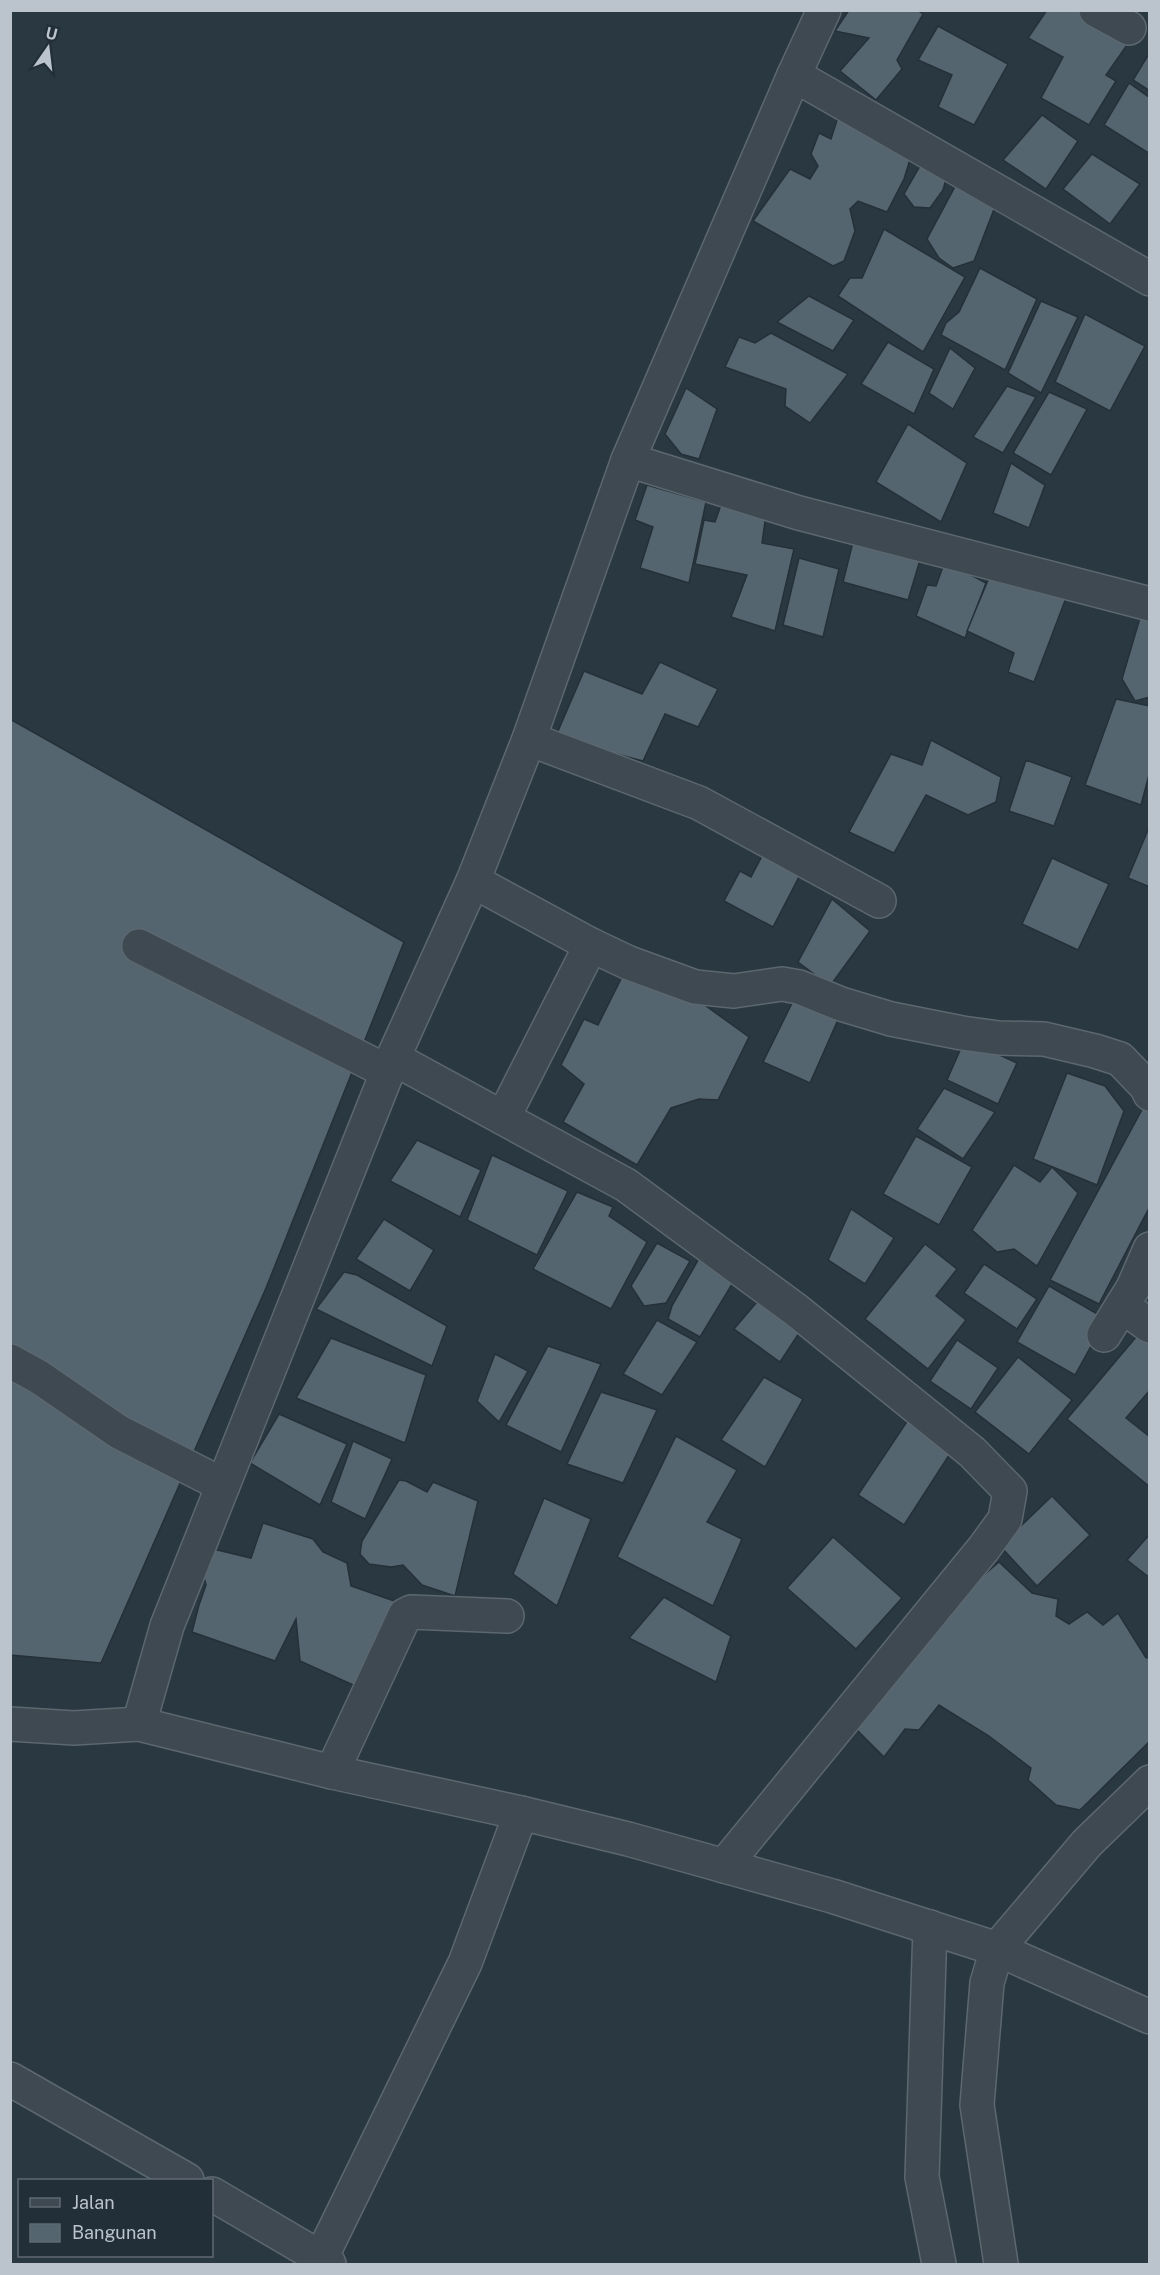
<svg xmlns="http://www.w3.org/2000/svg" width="1160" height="2275" viewBox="0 0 1160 2275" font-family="'Public Sans',sans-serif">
	<rect width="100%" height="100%" fill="#2a3842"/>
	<g fill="#55656f" stroke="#253039" stroke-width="1.5">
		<polygon points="849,10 917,10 923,14 897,60 902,69 876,100 840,71 869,38 835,31"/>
		<polygon points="1047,10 1079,10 1127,45 1106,75 1116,81 1089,125 1041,98 1063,57 1028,38"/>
		<polygon points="938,26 1008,64 974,125 938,107 952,75 918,60"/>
		<polygon points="1150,52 1150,91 1133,80"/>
		<polygon points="1129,83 1150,98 1150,154 1104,125"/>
		<polygon points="1042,115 1078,141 1046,189 1003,160"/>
		<polygon points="838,117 912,153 904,179 887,212 858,201 850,209 855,231 844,261 833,266 753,221 790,169 810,179 818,166 811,154 819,133 831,139"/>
		<polygon points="1092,154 1140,184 1110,224 1063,189"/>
		<polygon points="924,159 948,172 943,190 930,208 914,207 904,194"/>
		<polygon points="958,181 998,199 974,261 953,268 939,258 927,239"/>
		<polygon points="884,229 965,277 923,352 838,296 850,278 862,278"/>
		<polygon points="980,268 1037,299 1005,370 941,335 946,323 959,312"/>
		<polygon points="809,296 854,320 833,351 777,322"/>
		<polygon points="1041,301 1078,317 1041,393 1008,373"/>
		<polygon points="1085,314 1145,346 1110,411 1055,382"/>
		<polygon points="771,333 848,374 810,423 785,406 786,389 725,367 739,337 755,343"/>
		<polygon points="888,342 934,369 914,414 861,384"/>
		<polygon points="950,348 975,368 953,409 929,393"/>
		<polygon points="1007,386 1036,397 1003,453 973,437"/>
		<polygon points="686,388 717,409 699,459 681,454 665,434"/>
		<polygon points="1049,392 1087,409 1051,475 1013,453"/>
		<polygon points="908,424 967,463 941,522 876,482"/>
		<polygon points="1011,463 1045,485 1029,528 993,513"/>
		<polygon points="647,485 706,502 689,583 640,568 653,527 635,520"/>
		<polygon points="722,502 766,514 762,543 794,549 775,631 731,617 747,575 695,564 704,520 715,522"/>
		<polygon points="856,530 923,550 908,600 843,582"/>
		<polygon points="799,558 839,569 823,637 783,625"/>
		<polygon points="945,561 986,583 965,638 916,616 927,585 936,586"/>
		<polygon points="993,568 1066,598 1034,682 1008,672 1014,653 967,631"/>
		<polygon points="1142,611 1150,612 1150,697 1135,701 1122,679"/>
		<polygon points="660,662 718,689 698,727 665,714 643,761 555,738 584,671 642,694"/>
		<polygon points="1116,699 1150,706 1150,771 1141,805 1085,785"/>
		<polygon points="10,719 404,942 266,1288 101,1663 10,1655"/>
		<polygon points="931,740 1001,777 996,802 968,815 926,795 894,853 849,832 891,754 922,765"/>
		<polygon points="1026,760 1072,777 1054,826 1009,811"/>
		<polygon points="1150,825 1150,887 1128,878"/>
		<polygon points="764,852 802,871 773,927 724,901 740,871 751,877"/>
		<polygon points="1052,858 1109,884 1078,950 1022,924"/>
		<polygon points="832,899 870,931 830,986 798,962"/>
		<polygon points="625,971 688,993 749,1037 718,1100 699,1099 671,1108 637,1165 563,1122 584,1084 561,1065 584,1019 598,1025"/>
		<polygon points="797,993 841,1013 810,1083 763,1062"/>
		<polygon points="965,1039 1017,1063 998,1104 947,1080"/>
		<polygon points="1067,1073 1105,1086 1124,1111 1097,1185 1033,1159"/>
		<polygon points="944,1088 995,1112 963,1159 917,1129"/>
		<polygon points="1144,1106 1150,1110 1150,1206 1099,1304 1050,1280"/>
		<polygon points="916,1136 972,1167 939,1225 883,1194"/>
		<polygon points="417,1140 481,1170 460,1217 390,1181"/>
		<polygon points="492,1155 568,1191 537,1255 467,1220"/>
		<polygon points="1014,1165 1040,1182 1052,1167 1078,1193 1037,1266 1014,1249 997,1252 972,1230"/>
		<polygon points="577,1192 613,1207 609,1216 647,1242 611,1309 533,1269"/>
		<polygon points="851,1209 894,1238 865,1284 828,1260"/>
		<polygon points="384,1219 434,1250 410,1291 356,1259"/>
		<polygon points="657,1243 690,1261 666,1303 644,1306 631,1286"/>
		<polygon points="925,1244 957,1269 936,1296 966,1320 928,1369 865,1319"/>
		<polygon points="701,1255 734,1281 700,1337 668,1319 672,1306"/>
		<polygon points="984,1264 1037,1299 1017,1329 964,1293"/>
		<polygon points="344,1272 357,1275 447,1326 432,1366 316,1309"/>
		<polygon points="1049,1286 1106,1319 1075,1375 1017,1342"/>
		<polygon points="762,1296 805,1324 780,1362 734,1329"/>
		<polygon points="657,1320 697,1342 662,1395 623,1374"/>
		<polygon points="1142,1330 1150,1336 1150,1390 1126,1418 1150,1437 1150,1487 1067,1419"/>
		<polygon points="331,1338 426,1375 405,1443 296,1398"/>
		<polygon points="957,1340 998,1368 971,1409 930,1381"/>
		<polygon points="548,1346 601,1364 561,1452 506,1425"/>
		<polygon points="495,1354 528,1371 499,1422 477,1401"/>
		<polygon points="1018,1357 1072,1400 1029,1454 975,1412"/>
		<polygon points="764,1377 803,1399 765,1467 721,1440"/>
		<polygon points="601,1392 657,1410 623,1483 567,1464"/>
		<polygon points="279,1414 347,1444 320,1505 250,1463"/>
		<polygon points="908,1420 953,1449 904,1525 858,1495"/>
		<polygon points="676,1436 737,1470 707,1522 742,1539 713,1606 617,1557"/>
		<polygon points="353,1441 392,1459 365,1519 331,1502"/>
		<polygon points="399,1480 406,1481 427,1492 433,1482 478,1501 455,1596 422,1585 403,1565 391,1567 369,1564 360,1554 362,1541"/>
		<polygon points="1052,1496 1090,1535 1037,1586 1000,1546"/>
		<polygon points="544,1498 591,1519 557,1606 513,1574"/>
		<polygon points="263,1523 313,1539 323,1552 347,1563 351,1586 400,1603 362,1689 300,1661 296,1619 275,1661 192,1632 199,1605 206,1585 201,1566 209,1548 251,1558"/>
		<polygon points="1150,1534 1150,1578 1127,1560"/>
		<polygon points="833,1537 902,1598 856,1649 787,1588"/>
		<polygon points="999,1562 1032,1593 1058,1599 1056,1616 1069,1624 1087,1612 1103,1625 1118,1613 1146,1658 1150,1657 1150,1741 1080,1810 1056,1805 1028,1780 1031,1768 989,1736 939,1705 919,1730 905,1729 884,1757 850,1723 945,1608"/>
		<polygon points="664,1597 731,1636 716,1682 629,1638"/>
	</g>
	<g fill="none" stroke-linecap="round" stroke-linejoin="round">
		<g stroke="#5c676f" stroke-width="36">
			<g id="minor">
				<polyline points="1096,10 1129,28"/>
				<polyline points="794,75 1150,279"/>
				<polyline points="628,460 799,513 1150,604"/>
				<polyline points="529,739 699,803 879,901"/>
				<polyline points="473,881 591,945 629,963 695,987 734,991 782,984 799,987 841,1004 891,1019 962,1033 999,1038 1044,1039 1095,1051 1120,1059 1146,1086 1150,1094"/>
				<polyline points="139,946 388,1072"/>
				<polyline points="393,1058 626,1185 796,1310 972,1452 1010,1491 1005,1519 984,1548 724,1866"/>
				<polyline points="503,1118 591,945"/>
				<polyline points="1122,1306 1150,1326"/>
				<polyline points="1104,1335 1133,1288 1150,1249"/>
				<polyline points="10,1361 39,1377 119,1432 223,1485"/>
				<polyline points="10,1724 74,1728 139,1724 167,1626 393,1058 473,881 529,739 628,460 794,75 824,10"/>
				<polyline points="139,1724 332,1772 521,1813 628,1839 832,1896 997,1949 1150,2017"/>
				<polyline points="332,1772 405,1615 411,1612 507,1616"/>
				<polyline points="930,1927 922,2177 939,2264"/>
				<polyline points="10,2079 187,2180"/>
				<polyline points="212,2194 321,2258 329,2264"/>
				<polyline points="318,2264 465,1963 521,1813"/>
				<polyline points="1001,2264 977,2105 987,1983 997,1949 1087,1843 1150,1782"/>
			</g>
		</g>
		<use href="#minor" stroke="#3e4952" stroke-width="33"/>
	</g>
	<rect width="1160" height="2275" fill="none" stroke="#bbc4cc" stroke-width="24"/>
	<rect x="18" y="2179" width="195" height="78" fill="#222e38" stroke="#5f6a73" stroke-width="1.5"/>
	<rect x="30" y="2198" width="30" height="9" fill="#3e4952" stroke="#5f6a73" stroke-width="1.5"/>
	<text x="72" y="2209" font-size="18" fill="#bbc4cc">Jalan</text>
	<rect x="30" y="2224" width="30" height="18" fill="#55656f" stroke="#5f6a73" stroke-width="1.5"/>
	<text x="72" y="2239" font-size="18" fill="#bbc4cc">Bangunan</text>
	<g transform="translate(48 48) rotate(14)" stroke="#222e38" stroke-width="4.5" paint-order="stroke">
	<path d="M0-4.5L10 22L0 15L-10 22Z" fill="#bbc4cc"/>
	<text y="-9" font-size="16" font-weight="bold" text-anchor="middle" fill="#bbc4cc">U</text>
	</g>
</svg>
